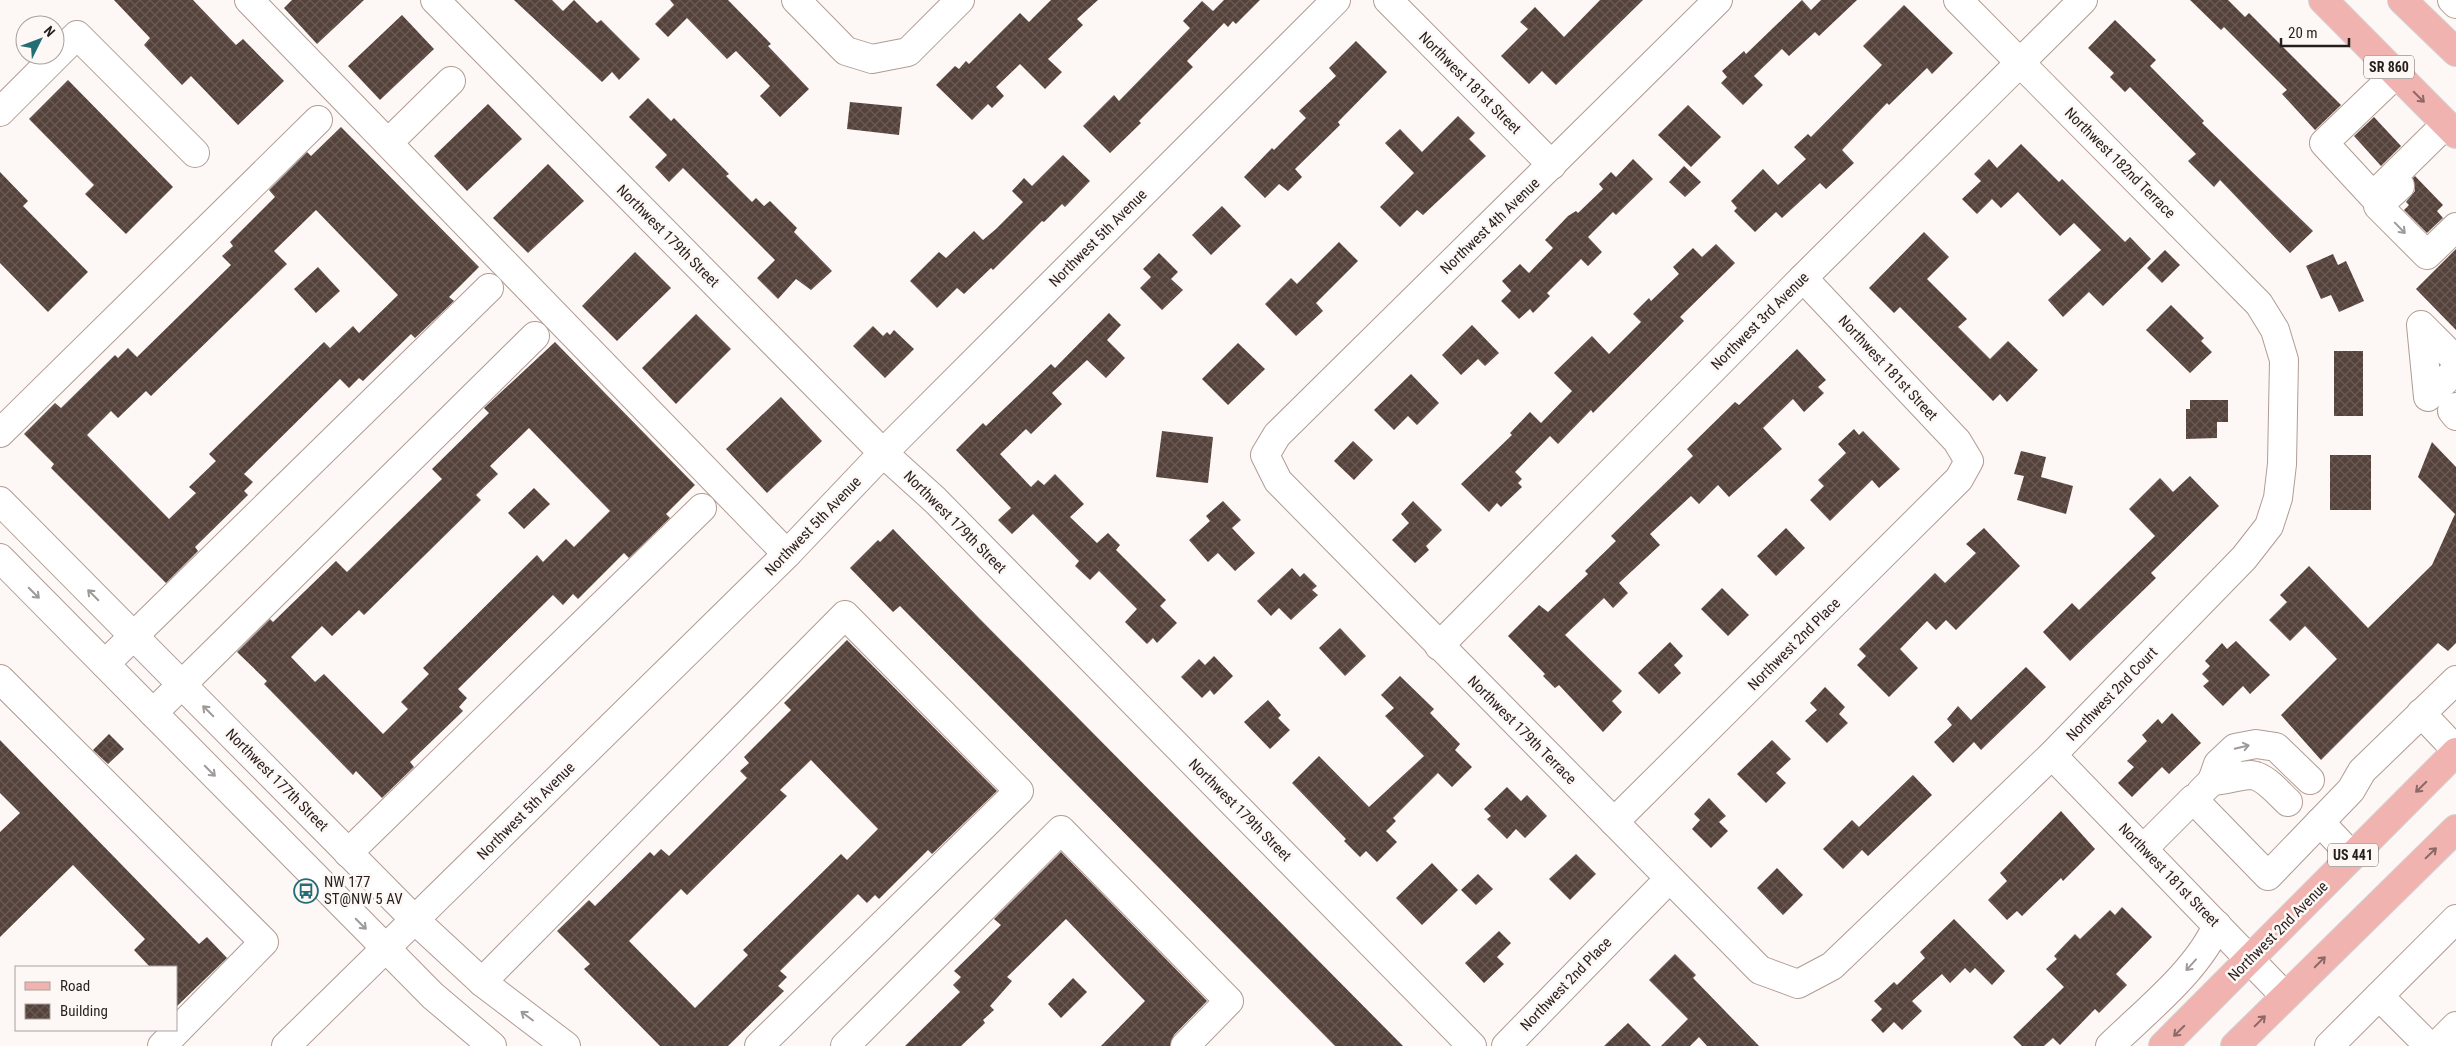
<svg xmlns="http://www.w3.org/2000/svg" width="2456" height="1046" viewBox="0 0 2456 1046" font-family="'Roboto Condensed',sans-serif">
	<defs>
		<pattern id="building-cross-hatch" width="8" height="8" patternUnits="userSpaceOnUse" patternTransform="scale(1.25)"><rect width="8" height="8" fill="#55423b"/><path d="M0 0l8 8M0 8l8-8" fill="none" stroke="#6a5a55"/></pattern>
	</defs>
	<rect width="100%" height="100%" fill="#fdf8f6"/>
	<g fill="url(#building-cross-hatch)" fill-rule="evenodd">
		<polygon points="114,0 193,0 236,45 243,39 284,81 238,125 191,76 182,85 144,45 150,38"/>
		<polygon points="292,0 364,0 317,44 284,8"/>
		<polygon points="514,0 552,0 563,11 574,0 597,23 601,20 640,59 619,80 612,72 602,82"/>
		<polygon points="670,0 728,0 771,44 768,46 809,89 780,117 760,96 770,86 736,51 727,59 687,18 668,37 655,24 674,5"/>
		<polygon points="1051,0 1098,0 1077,19 1083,25 1048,59 1062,72 1045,89 1020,64 996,87 1004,96 992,108 988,104 972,120 936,85 955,66 959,69 966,61 969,64 1020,13 1029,22"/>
		<polygon points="1224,0 1260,0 1236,24 1233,21 1228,27 1224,23 1187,61 1193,67 1139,121 1141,123 1110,153 1083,126 1114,95 1119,101 1190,28 1183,21 1202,1 1213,11"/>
		<polygon points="1600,0 1643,0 1556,85 1542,71 1529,84 1501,56 1528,29 1520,22 1535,7 1564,37"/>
		<polygon points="1802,0 1811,10 1821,0 1857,0 1819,36 1815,32 1789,56 1782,49 1754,76 1763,85 1743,105 1721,83 1727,77 1722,71 1744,51 1746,54"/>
		<polygon points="2190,0 2228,0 2245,17 2249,13 2341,105 2315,130 2282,94 2287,90 2224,27 2221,30"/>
		<polygon points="1904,5 1953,53 1932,74 1927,68 1889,105 1887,103 1842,150 1854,163 1826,189 1820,183 1782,218 1776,212 1755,232 1734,211 1737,208 1731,201 1763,169 1778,185 1806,159 1794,147 1808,134 1811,137 1882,65 1863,46"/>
		<polygon points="402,15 434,49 380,100 348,66"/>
		<polygon points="2115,20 2156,60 2150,66 2204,121 2202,123 2313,231 2290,253 2220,180 2214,187 2188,161 2196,154 2130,87 2125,92 2110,77 2114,73 2088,48"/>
		<polygon points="1356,41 1387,72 1338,122 1340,125 1295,169 1302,177 1288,191 1279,184 1265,198 1244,177 1272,148 1274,150 1306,118 1299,111 1336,76 1329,68"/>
		<polygon points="68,80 173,187 126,234 85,194 94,185 29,119"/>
		<polygon points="648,98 671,121 674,118 729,174 726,176 752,202 756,198 764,206 770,201 797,228 794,232 832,271 811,290 796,279 778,299 757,278 775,260 683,168 669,182 655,167 667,155 629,117"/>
		<polygon points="850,102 902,107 899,135 847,129"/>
		<polygon points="488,104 522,139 467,191 434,156"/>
		<polygon points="1688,105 1721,137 1691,167 1658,135"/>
		<polygon points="1458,116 1475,133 1469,139 1486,156 1423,215 1417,210 1400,227 1380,207 1414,173 1385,143 1400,129 1422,152"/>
		<polygon points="2374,117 2401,146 2381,166 2354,136"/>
		<path d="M341,127L479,267L449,297L454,301L415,338L411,334L363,381L359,378L349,388L340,379L244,474L253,482L244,491L248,495L195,547L198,551L166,583L51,468L54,464L24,434L55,403L61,408L115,355L118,358L128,348L137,357L231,265L222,256L233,246L230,242L275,197L269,190L307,152L311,156ZM316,210L398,295L359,333L353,326L330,348L324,342L209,454L216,461L189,487L196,493L169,519L87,435L111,411L118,418L146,391L151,396L287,264L274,251Z"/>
		<polygon points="2021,144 2059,182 2062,179 2125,242 2130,237 2151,259 2103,306 2089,292 2063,317 2048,300 2101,250 2074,223 2060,236 2018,192 2001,208 1992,199 1977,214 1962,199 1981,181 1974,174 1989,159 1997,168"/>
		<polygon points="1063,155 1090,181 1065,207 1062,204 1044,222 1042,221 993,270 991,268 964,294 957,288 937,308 910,281 939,252 946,258 974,231 983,240 996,229 1023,202 1012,191 1024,178 1032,186"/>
		<polygon points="1633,159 1653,179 1616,215 1613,212 1588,237 1602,252 1588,266 1581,259 1547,293 1550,296 1533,313 1530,309 1519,319 1501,301 1511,291 1502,281 1520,264 1529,273 1553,248 1545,240 1568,216 1576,211 1578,213 1603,189 1599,184 1611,172 1616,177"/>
		<polygon points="548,164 584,201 528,253 493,218"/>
		<polygon points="1684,166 1701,182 1685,197 1669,182"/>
		<polygon points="0,172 28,201 23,206 88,272 48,312 0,263"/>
		<polygon points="2415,176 2443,205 2437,211 2443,218 2427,233 2404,210 2409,205 2406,202 2415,191 2413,178"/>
		<polygon points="1222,206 1241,226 1211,255 1192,235"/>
		<polygon points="1924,232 1949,257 1927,279 1967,319 1958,327 1990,359 2008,341 2038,370 2007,402 2000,394 1993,401 1900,307 1894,313 1869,288"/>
		<polygon points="1339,242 1358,261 1316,303 1323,311 1296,336 1265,304 1291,278 1297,284"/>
		<polygon points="1716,244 1735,263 1680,317 1684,321 1593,413 1591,410 1558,444 1550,436 1515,472 1522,479 1518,483 1522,487 1501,507 1497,503 1489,512 1461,484 1512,435 1510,433 1530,412 1541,423 1572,391 1554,373 1592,336 1609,354 1641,322 1633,314 1649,298 1651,301 1679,274 1673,267 1693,248 1702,257"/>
		<polygon points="2456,249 2456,330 2416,289"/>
		<polygon points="2165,250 2180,265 2162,283 2147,268"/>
		<polygon points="635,252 671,288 617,341 582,306"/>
		<polygon points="1159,253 1178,272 1171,279 1183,290 1162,310 1140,288 1151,277 1143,269"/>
		<polygon points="2333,254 2338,265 2346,261 2364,301 2339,312 2331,295 2321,299 2306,266"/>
		<polygon points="318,267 340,291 316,313 294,289"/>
		<polygon points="2171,305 2204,338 2201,341 2212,352 2190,373 2146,330"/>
		<polygon points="1109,313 1121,325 1107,340 1125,358 1106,378 1087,360 1052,393 1062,404 1031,434 1026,429 1000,454 1031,487 1038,480 1044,485 1055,474 1084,504 1070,517 1097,543 1108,533 1120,545 1116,550 1166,600 1160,606 1177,623 1157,643 1153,638 1147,644 1125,622 1137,609 1099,571 1090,580 1075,566 1079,561 1033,514 1012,534 998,520 1011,508 956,450 983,423 986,426 1051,364 1055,368"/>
		<polygon points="696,314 731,349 676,404 642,368"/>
		<polygon points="1472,325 1499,353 1485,366 1478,359 1461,375 1442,355"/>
		<polygon points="873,326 883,336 887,332 890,335 894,330 914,349 885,378 853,346"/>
		<path d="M555,342L695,485L666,514L670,518L629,558L624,553L578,599L573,594L563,605L553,595L458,689L467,698L459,707L463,711L410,762L414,767L382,798L356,771L353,775L264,684L267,681L237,652L270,619L273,622L336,561L347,572L442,479L432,469L489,413L484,408ZM529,428L610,511L574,547L566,539L543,562L537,555L423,668L429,674L401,702L408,709L383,734L324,674L315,682L291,657L322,626L332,636L359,610L364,615L481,500L476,495L498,474L490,466Z"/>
		<polygon points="1238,343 1265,369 1228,405 1202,379"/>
		<polygon points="1797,349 1826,380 1818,387 1824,393 1804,412 1793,399 1763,428 1782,449 1729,497 1718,485 1699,504 1691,496 1650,534 1660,545 1619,583 1628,593 1613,608 1604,598 1565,635 1622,691 1612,701 1622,712 1603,732 1559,685 1555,688 1543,676 1545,674 1508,636 1539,605 1548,612 1588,574 1585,571 1616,541 1611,536 1693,456 1687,449 1735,402 1739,405"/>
		<rect x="2334" y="351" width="29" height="65"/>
		<polygon points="1411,374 1439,403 1417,425 1408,416 1394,430 1374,410"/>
		<polygon points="781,397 822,441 767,493 726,449"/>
		<polygon points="2190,400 2228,400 2228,422 2217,422 2217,438 2186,439 2186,409 2190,409"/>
		<polygon points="1854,429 1859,435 1863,431 1900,469 1879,488 1872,480 1830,521 1810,500 1824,486 1818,480 1846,453 1838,444"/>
		<polygon points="1162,431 1213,437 1208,483 1156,477"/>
		<polygon points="1353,441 1373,460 1354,480 1334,461"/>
		<polygon points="2432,442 2456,467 2456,643 2448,651 2438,643 2321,760 2281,715 2337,659 2305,626 2290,641 2269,620 2287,602 2280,595 2309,566 2368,628 2432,565 2455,514 2418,477"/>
		<polygon points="2021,451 2046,457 2041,477 2073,486 2066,514 2017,500 2024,476 2014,474"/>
		<rect x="2330" y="455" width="41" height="55"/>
		<polygon points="2190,476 2219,506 2151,573 2156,578 2070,661 2043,632 2072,603 2079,610 2155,536 2129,509 2160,478 2173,492"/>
		<polygon points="534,488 550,504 524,529 508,513"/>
		<polygon points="1223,501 1241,520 1232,528 1255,553 1235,571 1218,553 1208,562 1189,540 1210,521 1206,516"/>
		<polygon points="1413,501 1442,530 1426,546 1429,550 1415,563 1392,540 1409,523 1401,514"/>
		<polygon points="1786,528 1805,548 1776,576 1757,556"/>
		<polygon points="1984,528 2020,566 1956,630 1946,620 1936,630 1927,621 1900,649 1918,668 1889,697 1857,665 1866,656 1859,649 1935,573 1945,583 1976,553 1966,544"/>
		<polygon points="893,529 977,616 1403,1046 1335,1046 900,606 893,612 850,568 878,540 880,542"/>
		<polygon points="1292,568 1300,577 1304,573 1317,586 1312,590 1318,595 1291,620 1279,608 1271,616 1257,601"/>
		<polygon points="1722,588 1749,615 1728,636 1701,609"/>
		<polygon points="1340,628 1366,656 1345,676 1319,648"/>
		<path d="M847,640L997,791L932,854L928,850L879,899L875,895L867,903L858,894L780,971L787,977L778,986L784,991L728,1046H660L584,969L590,964L557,931L589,900L595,906L650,852L654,856L661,849L669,856L747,778L740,771L749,763L744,757L791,710L784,703ZM811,760L878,829L847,860L841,854L743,950L748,955L695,1008L629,941L681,889L687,895L787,796L780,790Z"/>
		<polygon points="2236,641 2270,675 2250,694 2243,686 2223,706 2203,686 2209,681 2202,674 2210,666 2205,661 2222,643 2227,649"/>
		<polygon points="1670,642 1683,656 1674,665 1681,673 1659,694 1638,673"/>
		<polygon points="1214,656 1233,676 1214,695 1210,690 1202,698 1181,677 1199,659 1205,665"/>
		<polygon points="2026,667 2046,687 1981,750 1974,742 1953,763 1934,742 1952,725 1947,719 1958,706 1971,720"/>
		<polygon points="1400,676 1434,709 1430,713 1460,744 1455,750 1472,767 1452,787 1438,773 1393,818 1396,821 1386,831 1397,842 1377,862 1366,851 1360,857 1344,841 1346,839 1292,783 1319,756 1369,807 1424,756 1385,716 1394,708 1381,695"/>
		<polygon points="1825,687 1845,707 1839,714 1848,723 1827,743 1805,721 1817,710 1810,703"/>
		<polygon points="1268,700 1281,715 1278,718 1290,730 1270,749 1244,722"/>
		<polygon points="2172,713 2201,743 2169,774 2162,767 2132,797 2118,783 2134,767 2127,761 2147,741 2142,735 2158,719 2162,724"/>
		<polygon points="109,734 124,749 108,764 93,750"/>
		<polygon points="0,740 199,944 207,937 227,958 176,1007 176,967 150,967 134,950 145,939 73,865 0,937 0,832 20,813 0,793"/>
		<polygon points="1772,740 1791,759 1776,773 1786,783 1766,803 1737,774"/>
		<polygon points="1913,775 1932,795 1868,856 1862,850 1843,869 1823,849 1852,820 1859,827"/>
		<polygon points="1507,787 1521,801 1527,795 1547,816 1525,838 1516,829 1507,839 1487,819 1491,816 1484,809"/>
		<polygon points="1709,798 1726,816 1719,822 1728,831 1711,848 1692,829 1700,820 1694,814"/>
		<polygon points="2061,811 2095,849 2063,881 2061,878 2022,916 2017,911 2007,920 1988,900 2007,881 2000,873"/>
		<polygon points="1061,852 1207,1001 1174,1035 1170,1046 1101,1046 1145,1001 1066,919 1007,977 1012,981 990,1006 994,1010 983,1020 985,1023 961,1046 905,1046 960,992 953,985 961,977 954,971 1001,925 994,919"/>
		<polygon points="1576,854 1596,874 1570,900 1549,879"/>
		<polygon points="1432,863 1458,890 1422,925 1396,898"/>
		<polygon points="1777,868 1803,895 1783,915 1757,888"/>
		<polygon points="1478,874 1493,889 1476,905 1461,890"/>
		<polygon points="2122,907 2152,937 2116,974 2127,985 2099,1013 2095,1009 2060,1045 2053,1038 2044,1046 2022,1046 2013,1037 2064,987 2046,969 2057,959 2054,956 2075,934 2080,939 2110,910 2115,915"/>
		<polygon points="1954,919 2005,971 1992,985 1975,968 1970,973 1965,968 1950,983 1942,974 1912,1001 1922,1011 1902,1030 1894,1022 1883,1033 1871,1020 1882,1009 1874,1001 1894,982 1897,985 1925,958 1920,952"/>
		<polygon points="1499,931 1511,943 1497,957 1504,964 1484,983 1465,963"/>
		<polygon points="1675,954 1696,975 1693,978 1759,1046 1707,1046 1699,1037 1690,1046 1661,1046 1688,1019 1649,980"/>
		<polygon points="1073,978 1087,992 1061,1018 1048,1004"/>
		<polygon points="1628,1023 1651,1046 1604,1046"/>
	</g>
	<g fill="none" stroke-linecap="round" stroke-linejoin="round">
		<g stroke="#b19b93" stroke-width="30">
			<g id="minor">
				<polyline points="249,0 787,554"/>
				<polyline points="435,0 883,453 935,500 1472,1046"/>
				<polyline points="796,0 846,51 872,59 908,52 960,0"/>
				<polyline points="1388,0 1552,165"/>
				<polyline points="1718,0 1277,435 1265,455 1278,481 1760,970 1798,984 1832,966 2052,755 2244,558 2269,526 2278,498 2282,464 2284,360 2275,330 2259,304 1958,0"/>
				<polyline points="2452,0 2456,4"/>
				<polyline points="2396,74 2324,143 2373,196 2446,124"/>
				<polyline points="0,112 77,35 195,153"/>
				<polyline points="388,143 451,81"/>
				<polyline points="2400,186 2378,206 2427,255 2456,227"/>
				<polyline points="2456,360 2421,325 2428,397 2456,370"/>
				<polyline points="2456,407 2452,411 2456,416"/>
				<polyline points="0,433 318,120"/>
				<polyline points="0,501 415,920 482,982 566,1046"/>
				<polyline points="0,558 433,996 492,1046"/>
				<polyline points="1439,646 1803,278 2083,0"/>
				<polyline points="105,664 489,288"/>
				<polyline points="0,679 264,942 162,1046"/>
				<polyline points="153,713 535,336"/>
				<polyline points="2421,713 2456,750"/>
				<polyline points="2052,755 2285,996"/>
				<polyline points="2212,781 2218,764 2235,748 2256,744 2276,747 2310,780"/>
				<path d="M2201,792L2212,781C2225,781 2239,775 2251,775C2265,776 2278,793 2288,802"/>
				<polyline points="1614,822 1959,479 1969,461 1957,441 1803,278"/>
				<polyline points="2320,822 2352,856"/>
				<polyline points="2143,849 2193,799 2268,876 2351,790 2362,771 2456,680"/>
				<polyline points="348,853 702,508"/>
				<polyline points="482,982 845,615 1019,791 759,1046"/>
				<polyline points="2379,996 2429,1046"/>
				<polyline points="286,1046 787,554 883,453 1336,0"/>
				<polyline points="845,1046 1061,830 1229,1001 1185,1046"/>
				<polyline points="1506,1046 1669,879"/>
				<path d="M2110,1046C2145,1012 2199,969 2217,925"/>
				<polyline points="2329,1046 2456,919"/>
				<polyline points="2436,1046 2456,1026"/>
			</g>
		</g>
		<g stroke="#d4d2d2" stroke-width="30">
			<g id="major">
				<polyline points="2323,0 2456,134"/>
				<polyline points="2402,0 2456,52"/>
				<polyline points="2163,1046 2456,752"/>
				<polyline points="2235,1046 2456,829"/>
			</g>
		</g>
		<use href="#minor" stroke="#fff" stroke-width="28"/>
		<use href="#major" stroke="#f1b3af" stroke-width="28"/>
	</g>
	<defs><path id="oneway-shaft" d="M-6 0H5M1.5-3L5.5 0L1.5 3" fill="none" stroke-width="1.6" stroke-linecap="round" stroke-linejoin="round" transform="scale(1.25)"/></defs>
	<g stroke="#8c6966">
		<use href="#oneway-shaft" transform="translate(2419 97) rotate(45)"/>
		<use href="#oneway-shaft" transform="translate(2421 787) rotate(135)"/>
		<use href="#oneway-shaft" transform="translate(2431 853) rotate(-44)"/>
		<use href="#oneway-shaft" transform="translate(2320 962) rotate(-45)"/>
		<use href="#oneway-shaft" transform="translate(2260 1021) rotate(-45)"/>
		<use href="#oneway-shaft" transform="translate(2179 1031) rotate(135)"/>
	</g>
	<g stroke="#9e9a99">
		<use href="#oneway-shaft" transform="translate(2400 228) rotate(46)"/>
		<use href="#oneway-shaft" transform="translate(34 593) rotate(45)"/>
		<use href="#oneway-shaft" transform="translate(93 595) rotate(-135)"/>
		<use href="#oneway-shaft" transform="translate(208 711) rotate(-135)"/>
		<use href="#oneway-shaft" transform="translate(2242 747) rotate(-14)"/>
		<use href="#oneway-shaft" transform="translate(210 771) rotate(45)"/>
		<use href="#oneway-shaft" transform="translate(361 924) rotate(45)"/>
		<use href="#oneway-shaft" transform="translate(2191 965) rotate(132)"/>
		<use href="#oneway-shaft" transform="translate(527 1016) rotate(-143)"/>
	</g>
	<defs>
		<g id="bus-ring" transform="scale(1.25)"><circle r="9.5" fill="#fdf8f6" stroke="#236e75" stroke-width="1.5"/><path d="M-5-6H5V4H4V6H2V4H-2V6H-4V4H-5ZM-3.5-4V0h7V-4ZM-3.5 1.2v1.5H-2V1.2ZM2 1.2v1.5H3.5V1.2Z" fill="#236e75"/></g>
	</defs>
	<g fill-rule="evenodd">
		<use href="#bus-ring" x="306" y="891"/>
	</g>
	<g text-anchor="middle" stroke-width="5" stroke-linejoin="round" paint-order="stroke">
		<g fill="#fdf8f6" stroke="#67605d" stroke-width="1">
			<rect x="2364" y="55.5" width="50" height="23" rx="4"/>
			<rect x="2328" y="843.5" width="50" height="23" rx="4"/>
		</g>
		<g font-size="14" font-weight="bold" fill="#271f1c">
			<text x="2389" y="72">SR 860</text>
			<text x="2353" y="860">US 441</text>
		</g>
		<g font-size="15" fill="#271f1c" stroke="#fdf8f6">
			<text transform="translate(1470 83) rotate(45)" y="5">Northwest 181st Street</text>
			<text transform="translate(2120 163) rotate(45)" y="5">Northwest 182nd Terrace</text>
			<text transform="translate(1490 226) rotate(-44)" y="5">Northwest 4th Avenue</text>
			<text transform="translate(668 236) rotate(45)" y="5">Northwest 179th Street</text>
			<text transform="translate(1098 238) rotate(-45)" y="5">Northwest 5th Avenue</text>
			<text transform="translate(1760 321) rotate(-45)" y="5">Northwest 3rd Avenue</text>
			<text transform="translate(1888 368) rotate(47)" y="5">Northwest 181st Street</text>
			<text transform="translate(955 522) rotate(45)" y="5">Northwest 179th Street</text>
			<text transform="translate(813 526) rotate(-46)" y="5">Northwest 5th Avenue</text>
			<text transform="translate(1794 644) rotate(-45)" y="5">Northwest 2nd Place</text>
			<text transform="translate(2112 694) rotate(-46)" y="5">Northwest 2nd Court</text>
			<text transform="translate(1522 730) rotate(45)" y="5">Northwest 179th Terrace</text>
			<text transform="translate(277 780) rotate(45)" y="5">Northwest 177th Street</text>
			<text transform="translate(1240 810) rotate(45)" y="5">Northwest 179th Street</text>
			<text transform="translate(526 811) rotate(-45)" y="5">Northwest 5th Avenue</text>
			<text transform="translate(2169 875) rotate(46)" y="5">Northwest 181st Street</text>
			<text transform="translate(2278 931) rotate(-45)" y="5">Northwest 2nd Avenue</text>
			<text transform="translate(1566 984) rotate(-46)" y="5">Northwest 2nd Place</text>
		</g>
		<g font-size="15" fill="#271f1c" stroke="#fdf8f6" text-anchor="start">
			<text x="324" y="887">NW 177<tspan x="324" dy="17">ST@NW 5 AV</tspan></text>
		</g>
	</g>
	<rect x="15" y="966" width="162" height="65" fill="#fdf8f6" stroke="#a7a19f"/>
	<rect x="25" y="982" width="25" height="8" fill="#f1b3af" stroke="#a7a19f"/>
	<text x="60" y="991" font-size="15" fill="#271f1c">Road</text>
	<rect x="25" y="1004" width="25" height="15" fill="url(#building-cross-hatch)" stroke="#a7a19f"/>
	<text x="60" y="1016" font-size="15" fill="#271f1c">Building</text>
	<g transform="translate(40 40) rotate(48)"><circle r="24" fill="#fdf8f6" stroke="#a7a19f"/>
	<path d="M0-4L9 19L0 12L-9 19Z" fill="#236e75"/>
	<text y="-8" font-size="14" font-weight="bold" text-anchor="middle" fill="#271f1c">N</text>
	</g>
	<path d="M2281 38v8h68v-8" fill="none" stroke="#271f1c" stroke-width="2.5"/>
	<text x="2288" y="38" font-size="15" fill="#271f1c" stroke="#fdf8f6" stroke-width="4" paint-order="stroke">20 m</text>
</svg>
